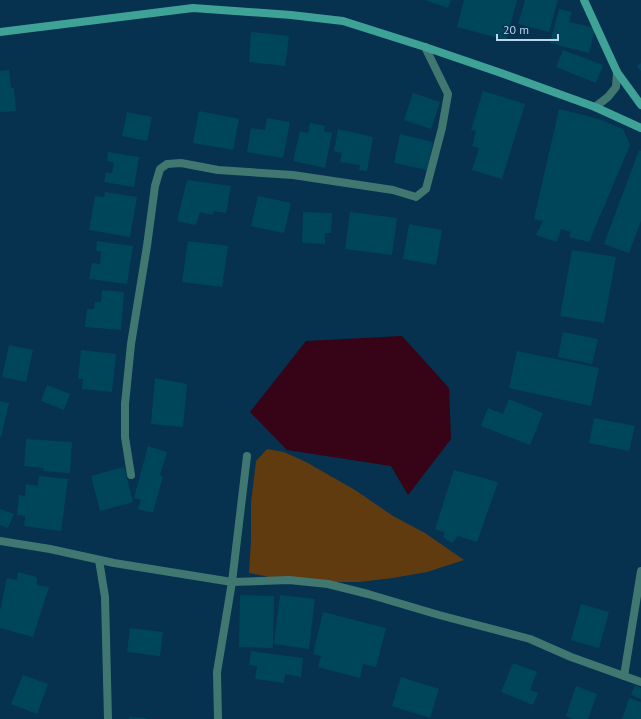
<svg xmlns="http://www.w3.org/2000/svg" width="641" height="719" viewBox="0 0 641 719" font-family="'PT Sans',sans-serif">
	<rect width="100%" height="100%" fill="#06314f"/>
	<polygon fill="#603b0f" points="267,449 284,452 306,462 355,490 393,516 425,533 464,560 427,572 393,578 359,582 295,582 249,573 251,541 251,503 256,461"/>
	<polygon fill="#370316" points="402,336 449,388 451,439 408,495 391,466 287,450 250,412 306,341"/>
	<g fill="#00465b">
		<polygon points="425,0 451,0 448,8"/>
		<polygon points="464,0 517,0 506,40 457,27"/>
		<polygon points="525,0 558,0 549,32 518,24"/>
		<polygon points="559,9 572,12 569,22 595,28 589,53 550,43"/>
		<polygon points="251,32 289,36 285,66 249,62"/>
		<polygon points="563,50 603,65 596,83 556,67"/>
		<polygon points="641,63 641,71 637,66"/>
		<polygon points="9,70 11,88 14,88 16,111 0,112 0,71"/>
		<polygon points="483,91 525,104 502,179 472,170 479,148 472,146 476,131 471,130"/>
		<polygon points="413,93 440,102 431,129 404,120"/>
		<polygon points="559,109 599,119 623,129 630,145 589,242 569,237 571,232 561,229 557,242 536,235 543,221 534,219"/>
		<polygon points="199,111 239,119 233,150 193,143"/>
		<polygon points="127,112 152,117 147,141 122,136"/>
		<polygon points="267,118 290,122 283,158 247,152 251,128 265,130"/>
		<polygon points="310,123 325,126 324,131 332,133 325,168 293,161 300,131 308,133"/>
		<polygon points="338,129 373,137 367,171 359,170 360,165 340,162 342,153 334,151"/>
		<polygon points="400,134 433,142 427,170 394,163"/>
		<polygon points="639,150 641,151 641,221 629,253 604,244"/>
		<polygon points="108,152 139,157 134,187 104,182 106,173 112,173 114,162 107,161"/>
		<polygon points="187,180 231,186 226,213 214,211 213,215 200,212 196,225 177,221"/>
		<polygon points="105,192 137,197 130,237 89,230 95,196 104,197"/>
		<polygon points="258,196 291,203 284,233 251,226"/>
		<polygon points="303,212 332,213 331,233 325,233 325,244 302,243"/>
		<polygon points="350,212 397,218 392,255 345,249"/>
		<polygon points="409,224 442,230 436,265 403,259"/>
		<polygon points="97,241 133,246 127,284 89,279 92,263 100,264 101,252 96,251"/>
		<polygon points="188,241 228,246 222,287 182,282"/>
		<polygon points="572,250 616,257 604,323 560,316"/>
		<polygon points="102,290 124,292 121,330 85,327 87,309 94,309 95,302 101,302"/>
		<polygon points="563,332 598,339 592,364 558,357"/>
		<polygon points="9,345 33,350 26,382 2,377"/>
		<polygon points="81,350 116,354 112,392 82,389 83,379 78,379"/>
		<polygon points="517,351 599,368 591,406 509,388"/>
		<polygon points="155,378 187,384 183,427 151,424"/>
		<polygon points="47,385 70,394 64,410 41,401"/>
		<polygon points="509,399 543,413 530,445 481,426 488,408 503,414"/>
		<polygon points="0,401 9,403 1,437 0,437"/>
		<polygon points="594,418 635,426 629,451 589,443"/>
		<polygon points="26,439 72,442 70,473 43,471 44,468 24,466"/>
		<polygon points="148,446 167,452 160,475 163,476 153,513 138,509 141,500 134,498"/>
		<polygon points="124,467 133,502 100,511 91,476"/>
		<polygon points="454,470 498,482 477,542 458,536 452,543 443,537 445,533 435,529"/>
		<polygon points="39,476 68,479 61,531 24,526 25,516 17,515 19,495 25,496 26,484 38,486"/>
		<polygon points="0,509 14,514 8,528 0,525"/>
		<polygon points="18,572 37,577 37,585 49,587 33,637 0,628 0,611 7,578 17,580"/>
		<polygon points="240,595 274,596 273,648 239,647"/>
		<polygon points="280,595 315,599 309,649 274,644"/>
		<polygon points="581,604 609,612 599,648 571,640"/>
		<polygon points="323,612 386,628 376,667 363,664 360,678 318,667 321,656 313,654"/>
		<polygon points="130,628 163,632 160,656 127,652"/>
		<polygon points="251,651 303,658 301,677 285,674 284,683 255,679 257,666 249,665"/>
		<polygon points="513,663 537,672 530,690 538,693 533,705 501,692"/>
		<polygon points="23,675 48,684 37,714 11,704"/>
		<polygon points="401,677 439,689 430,718 392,706"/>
		<polygon points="635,685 641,688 641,699 631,695"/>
		<polygon points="576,686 597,694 588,719 573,719 566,716"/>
		<polygon points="629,698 641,702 641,719 622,719"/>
		<polygon points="129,717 147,718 147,719 129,719"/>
	</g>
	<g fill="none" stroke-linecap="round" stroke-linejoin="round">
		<polyline stroke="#407871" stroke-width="8" points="595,107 608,97 616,87 617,72"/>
		<g stroke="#407871" stroke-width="8">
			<polyline points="131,475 125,437 125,404 131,344 147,246 155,186 160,169 167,164 181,163 218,170 293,175 393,190 416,197 426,189 442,128 448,94 425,47"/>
			<polyline points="0,541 50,549 114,563 232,582 247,456"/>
			<polyline points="99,560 105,597 108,719"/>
			<polyline points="641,571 624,676 641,682"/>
			<polyline points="218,719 217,672 232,582 289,580 328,584 368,594 439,615 530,639 571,657 624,676"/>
		</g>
		<g stroke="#3fa297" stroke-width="8">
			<polyline points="584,0 617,72 641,105"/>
			<polyline points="0,32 193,8 291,15 343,21 425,47 501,73 595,107 641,128"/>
		</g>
	</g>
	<path d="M497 34v6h61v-6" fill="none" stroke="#bbd6ee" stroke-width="2"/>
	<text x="503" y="34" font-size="12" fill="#bbd6ee" stroke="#06314f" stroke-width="3" paint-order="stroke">20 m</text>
</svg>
